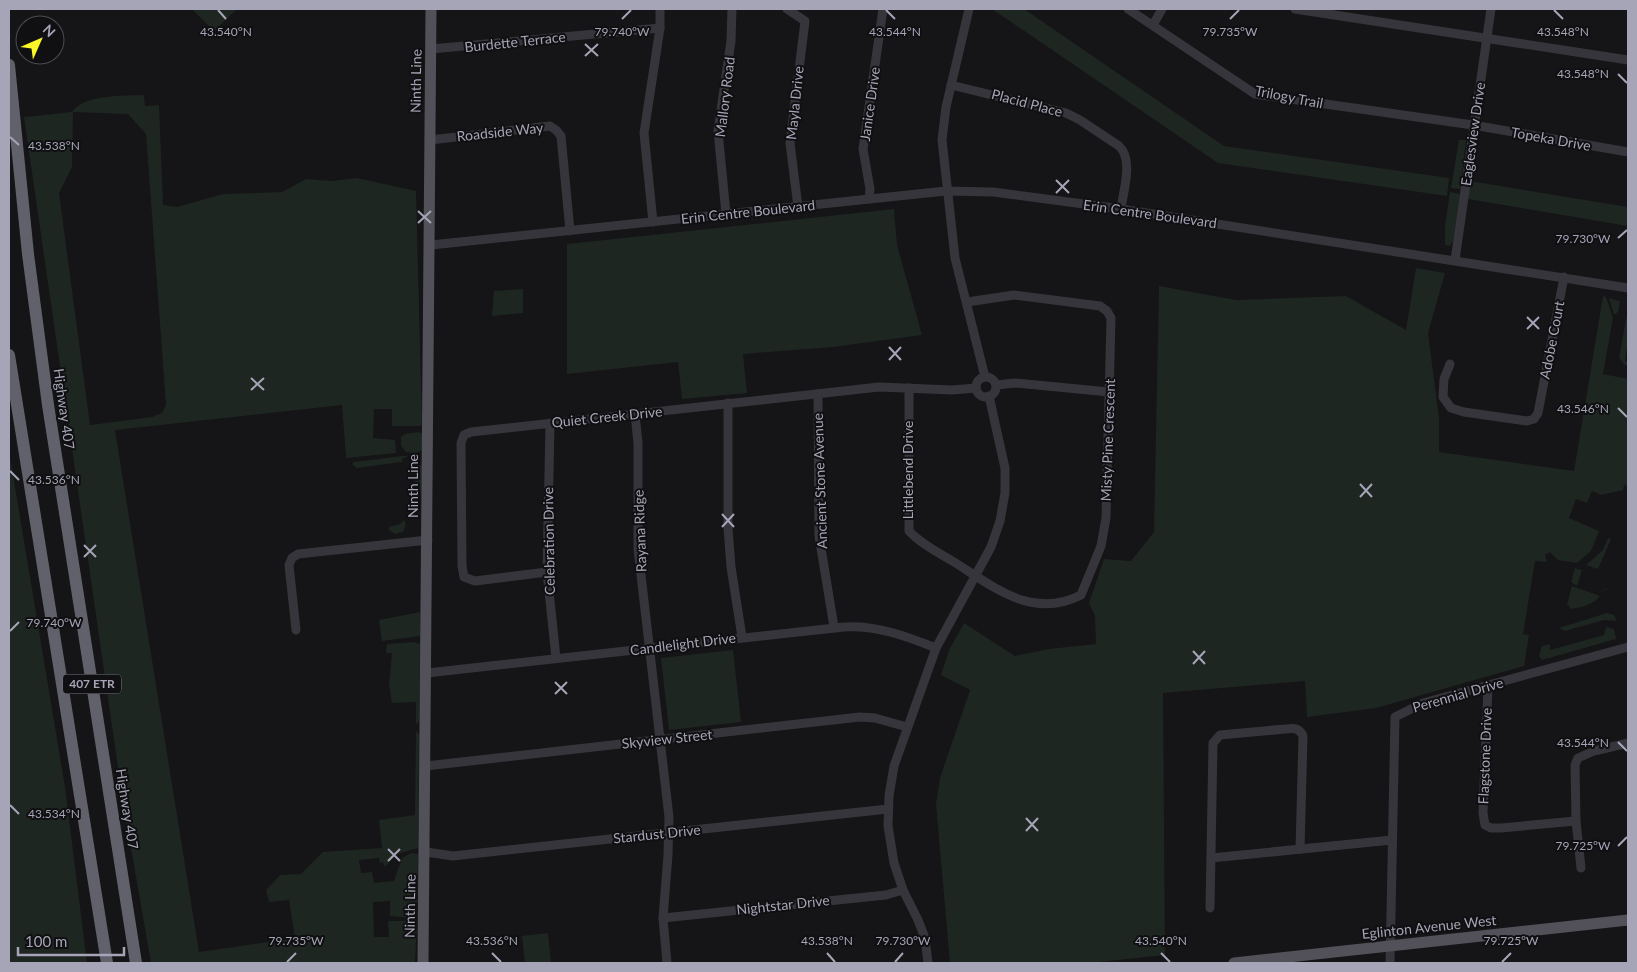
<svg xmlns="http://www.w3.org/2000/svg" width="1637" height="972" viewBox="0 0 1637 972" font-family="Lato,sans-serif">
	<rect width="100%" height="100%" fill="#151416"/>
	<g fill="#1e2621" fill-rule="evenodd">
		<polygon points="192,9 237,9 214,31"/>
		<polygon points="992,9 1024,9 1224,146 1449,178 1447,196 1218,163"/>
		<path d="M144,95L145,106L159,105L163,205L177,207L223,194L282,192L306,179L332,181L357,178L416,191L422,424L420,426H392V409H374L373,438L395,440L396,453L346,458L342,405L115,430L199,952L295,938L289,900L269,902L266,890L280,875L301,874L323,852L382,848L379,820L415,815L416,731L419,734L418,848L397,854L385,867L383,862L380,863L379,858L359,860L361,873L372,872L374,883L394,881L402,858L411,853L418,854L417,915L414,918L390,916V901L373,902L374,937H389L388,921H417L415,963H151L123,802L24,117L72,112C84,94 124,96 144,95ZM73,112L128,114L146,134L166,405L162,413L152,417L90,425L59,193L72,167Z"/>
		<polygon points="1459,140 1466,140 1460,189 1451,188"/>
		<polygon points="1470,181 1628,207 1628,226 1468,199"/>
		<polygon points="1450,192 1460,194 1453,241 1450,246 1445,245 1445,226"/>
		<polygon points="894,209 897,245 922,335 833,347 743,354 747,393 682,399 678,362 567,374 567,244"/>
		<polygon points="1416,268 1445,273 1428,333 1439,418 1439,452 1574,471 1603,296 1606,297 1613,318 1603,374 1628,379 1628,486 1624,485 1623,490 1601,495 1592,491 1587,503 1576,499 1569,518 1599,531 1591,551 1577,563 1558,560 1550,552 1545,555 1547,562 1535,561 1523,634 1529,635 1524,666 1376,708 1307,717 1305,681 1163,693 1165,955 1089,963 950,963 936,804 940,778 970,690 941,675 949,650 964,623 1015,656 1049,649 1096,644 1095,616 1089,603 1104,559 1131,561 1154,532 1159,286 1236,300 1346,296 1406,330"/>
		<polygon points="523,289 523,313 492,316 494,291"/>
		<polygon points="1609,298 1620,301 1618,312 1614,315"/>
		<polygon points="1628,317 1628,341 1625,361 1628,362 1628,365 1625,365 1619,358 1626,319"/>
		<polygon points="417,432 422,433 422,450 416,453 406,452 401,446 401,437 405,434"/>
		<polygon points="9,451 65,787 87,963 9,963"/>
		<polygon points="402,456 408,456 402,459 402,462 357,468 352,464 354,462"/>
		<polygon points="418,464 422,466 421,492 415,490 414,467"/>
		<polygon points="404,520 406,524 403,532 395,534 389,530 389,527 400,524"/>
		<polygon points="1608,538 1611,539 1598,569 1586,565 1603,550"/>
		<polygon points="1575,568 1582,570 1577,586 1571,582"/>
		<path d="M1572,586L1600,596L1604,588L1612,591L1604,589C1598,603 1586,607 1571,609L1567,604Z"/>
		<polygon points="420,612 420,636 382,641 379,620"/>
		<polygon points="1607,613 1614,615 1617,621 1604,620 1565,631 1559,628"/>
		<polygon points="1606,627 1614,629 1616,639 1542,660 1539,656 1542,646 1550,644 1550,650 1604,635"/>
		<polygon points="414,642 420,644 419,721 416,725 416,702 392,703 389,684 392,653 386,653 387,644"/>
		<polygon points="733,650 741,722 669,730 661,658"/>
		<polygon points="548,933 551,963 525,963 522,936"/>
	</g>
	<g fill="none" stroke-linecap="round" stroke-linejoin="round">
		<g stroke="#36353b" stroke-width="9">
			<polyline points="787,9 805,21 790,143 798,207"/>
			<polyline points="969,9 946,107 942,140 955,258 985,377"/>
			<polyline points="1128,9 1255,94 1473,125 1628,152"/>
			<polyline points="1295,9 1628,60"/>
			<polyline points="1153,25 1162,9"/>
			<polyline points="431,49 660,28"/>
			<path d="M951,85L1066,113L1080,120L1119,146C1134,160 1123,191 1121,209"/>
			<polyline points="430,140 550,126 556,130 561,136 570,231"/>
			<polyline points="869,199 870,189 863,149 883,9"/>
			<polyline points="726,214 718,131 731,41 732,9"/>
			<polyline points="653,222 644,133 660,28 660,9"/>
			<polyline points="431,245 946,191 993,192 1121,209 1628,288"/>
			<polyline points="1455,260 1491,9"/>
			<polyline points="1450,364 1444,379 1443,397 1451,408 1464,412 1527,421 1534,419 1538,413 1564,277"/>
			<circle cx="986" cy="387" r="10"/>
			<polyline points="996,385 1015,383 1109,392"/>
			<path d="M909,388V531C921,544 939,553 954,562C994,587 1032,620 1081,595L1101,546L1106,518L1111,318L1107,311L1100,306L1014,295L967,302"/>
			<polyline points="818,394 819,536 834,627"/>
			<polyline points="728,403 728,528 731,567 742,637"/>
			<polyline points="635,414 638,443 638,549 669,817 668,855 663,918 667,963"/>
			<polyline points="550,424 547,572 556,658"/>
			<polyline points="547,572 475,581 464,577 462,566 461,443 464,435 471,432 879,387 952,390 976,388"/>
			<polyline points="296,630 289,565 292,558 298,554 428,540"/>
			<path d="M427,673L844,627C876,625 906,636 936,648"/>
			<polyline points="1488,686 1483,813 1485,825 1491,828 1501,828 1576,821"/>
			<polyline points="426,766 860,717 875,718 907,727"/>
			<polyline points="426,852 453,856 888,809"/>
			<polyline points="1211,858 1392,840"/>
			<polyline points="1581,868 1576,821 1575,765 1578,758 1594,751 1628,743"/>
			<path d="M1210,908L1213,743L1220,735L1285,729C1293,728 1299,727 1303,736L1300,849"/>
			<polyline points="663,918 886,895 903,890"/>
			<polyline points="928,963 925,938 918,920 903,890 894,863 888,826 889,796 894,766 936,648 991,547 1000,521 1005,493 1005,468 989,396"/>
			<polyline points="1390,963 1395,717 1423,703 1628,647"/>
		</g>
		<g stroke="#52515a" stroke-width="11">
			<polyline points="423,963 431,9"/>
			<polyline points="1234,963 1628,920"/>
		</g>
		<g stroke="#61616c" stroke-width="12">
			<polyline points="9,65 28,254 48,405 136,963"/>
			<polyline points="9,355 107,963"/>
		</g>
	</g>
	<path fill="none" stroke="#a5a5b7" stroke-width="2" d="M218,10L226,19M886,10L895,19M1554,10L1563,19M622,19L631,10M1230,19L1239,10M585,44L598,56M585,56L598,44M1618,74L1627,83M10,137L19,145M1056,180L1069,193M1056,193L1069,180M418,211L431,223M418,223L431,211M1618,238L1627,230M1527,317L1539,329M1527,329L1539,317M889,347L901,360M889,360L901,347M251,378L264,390M251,390L264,378M1618,408L1627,417M10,471L19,480M1360,484L1372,497M1360,497L1372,484M722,514L734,527M722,527L734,514M84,545L96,557M84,557L96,545M10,631L19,622M1193,651L1205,664M1193,664L1205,651M555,682L567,694M555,694L567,682M1618,742L1627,751M10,805L19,814M1026,818L1038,831M1026,831L1038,818M1618,846L1627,837M388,849L400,861M388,861L400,849M492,953L501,962M827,953L835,962M1161,953L1170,962M287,962L296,953M895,962L903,953M1502,962L1511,953"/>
	<g text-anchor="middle" stroke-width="4" stroke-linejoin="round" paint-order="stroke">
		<rect fill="#100f11" stroke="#787885" stroke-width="1" x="63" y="674.5" width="58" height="19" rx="4"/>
		<g font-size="12" font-weight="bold" fill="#a5a5b7">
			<text x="92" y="688">407 ETR</text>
		</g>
		<g font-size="14" fill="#a5a5b7" stroke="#100f11">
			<text transform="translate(515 42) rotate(-6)" y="5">Burdette Terrace</text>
			<text transform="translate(416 81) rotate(-89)" y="5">Ninth Line</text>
			<text transform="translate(725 97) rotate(-83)" y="5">Mallory Road</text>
			<text transform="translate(1289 97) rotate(11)" y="5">Trilogy Trail</text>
			<text transform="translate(795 103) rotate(-84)" y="5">Mayla Drive</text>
			<text transform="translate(1027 103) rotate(15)" y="5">Placid Place</text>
			<text transform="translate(870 104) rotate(-82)" y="5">Janice Drive</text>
			<text transform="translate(500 132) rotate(-6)" y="5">Roadside Way</text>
			<text transform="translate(1473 134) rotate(-82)" y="5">Eaglesview Drive</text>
			<text transform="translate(1551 139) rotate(10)" y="5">Topeka Drive</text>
			<text transform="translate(748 212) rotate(-6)" y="5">Erin Centre Boulevard</text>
			<text transform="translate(1150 214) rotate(8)" y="5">Erin Centre Boulevard</text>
			<text transform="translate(1552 340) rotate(-79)" y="5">Adobe Court</text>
			<text transform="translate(64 409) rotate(82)" y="5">Highway 407</text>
			<text transform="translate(607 417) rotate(-6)" y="5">Quiet Creek Drive</text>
			<text transform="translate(1108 440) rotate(-88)" y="5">Misty Pine Crescent</text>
			<text transform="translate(908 470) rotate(-90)" y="5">Littlebend Drive</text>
			<text transform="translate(820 481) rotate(-92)" y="5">Ancient Stone Avenue</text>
			<text transform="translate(413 486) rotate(-90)" y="5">Ninth Line</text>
			<text transform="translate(640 531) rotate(-92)" y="5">Rayana Ridge</text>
			<text transform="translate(549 541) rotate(-91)" y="5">Celebration Drive</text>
			<text transform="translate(683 644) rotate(-7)" y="5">Candlelight Drive</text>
			<text transform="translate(1458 695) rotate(-16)" y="5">Perennial Drive</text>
			<text transform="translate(667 739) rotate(-6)" y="5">Skyview Street</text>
			<text transform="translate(1485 756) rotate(-88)" y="5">Flagstone Drive</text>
			<text transform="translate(127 809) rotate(81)" y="5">Highway 407</text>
			<text transform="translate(657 834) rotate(-6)" y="5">Stardust Drive</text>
			<text transform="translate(783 905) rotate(-6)" y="5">Nightstar Drive</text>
			<text transform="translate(410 906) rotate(-89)" y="5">Ninth Line</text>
			<text transform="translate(1429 927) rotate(-6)" y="5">Eglinton Avenue West</text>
		</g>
	</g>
	<g font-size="12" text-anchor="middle" fill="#a5a5b7" stroke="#100f11" stroke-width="4" stroke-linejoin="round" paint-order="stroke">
		<text x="226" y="36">43.540°N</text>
		<text x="622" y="36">79.740°W</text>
		<text x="895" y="36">43.544°N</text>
		<text x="1230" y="36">79.735°W</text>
		<text x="1563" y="36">43.548°N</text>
		<text x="1583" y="78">43.548°N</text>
		<text x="54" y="150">43.538°N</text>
		<text x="1583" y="243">79.730°W</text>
		<text x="1583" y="413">43.546°N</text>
		<text x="54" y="484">43.536°N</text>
		<text x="54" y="627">79.740°W</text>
		<text x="1583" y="747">43.544°N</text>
		<text x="54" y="818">43.534°N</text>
		<text x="1583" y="850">79.725°W</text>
		<text x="296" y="945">79.735°W</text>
		<text x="492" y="945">43.536°N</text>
		<text x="827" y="945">43.538°N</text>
		<text x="903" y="945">79.730°W</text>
		<text x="1161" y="945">43.540°N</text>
		<text x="1511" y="945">79.725°W</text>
	</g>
	<rect width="1637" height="972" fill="none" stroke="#a5a5b7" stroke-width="20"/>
	<g transform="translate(40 40) rotate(45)"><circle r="24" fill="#100f11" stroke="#4c4b53"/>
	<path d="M0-4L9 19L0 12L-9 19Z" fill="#fbf627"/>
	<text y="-8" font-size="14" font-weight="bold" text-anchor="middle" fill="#a5a5b7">N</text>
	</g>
	<path d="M18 947v8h106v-8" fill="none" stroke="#a5a5b7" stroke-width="2.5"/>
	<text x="25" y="947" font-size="15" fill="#a5a5b7" stroke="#100f11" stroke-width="4" paint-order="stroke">100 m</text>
</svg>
